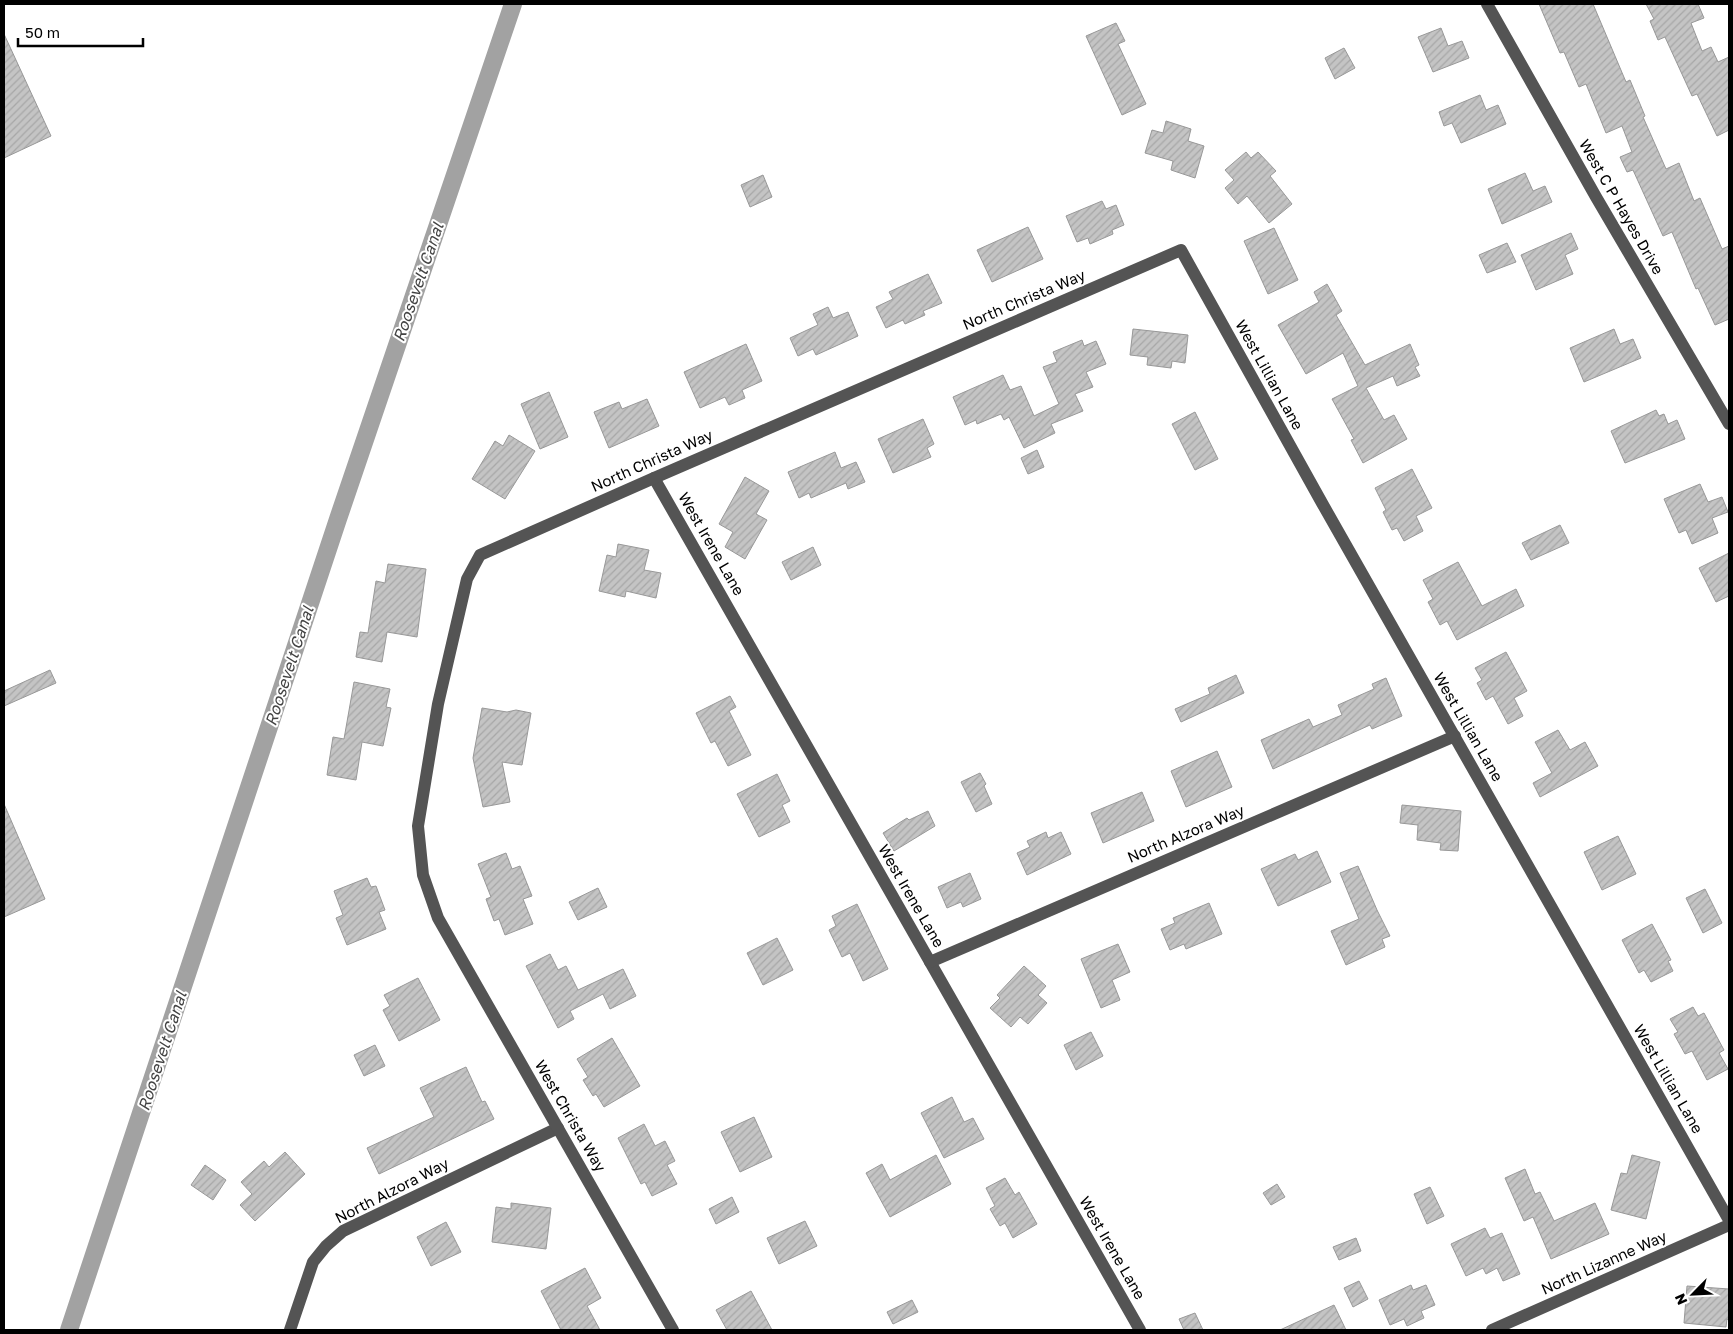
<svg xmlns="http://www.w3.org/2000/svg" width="1733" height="1334" viewBox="0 0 1733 1334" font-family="'Golos Text',sans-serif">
	<defs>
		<pattern id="building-hatch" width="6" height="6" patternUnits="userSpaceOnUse" patternTransform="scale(1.25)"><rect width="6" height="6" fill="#c4c4c4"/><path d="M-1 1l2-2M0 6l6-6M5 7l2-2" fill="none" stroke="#a7a7a7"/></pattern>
	</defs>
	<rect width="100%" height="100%" fill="#fff"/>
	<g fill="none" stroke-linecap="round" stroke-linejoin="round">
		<polyline stroke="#a2a2a2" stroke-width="18" points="69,1330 338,519 513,4"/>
	</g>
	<g fill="url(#building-hatch)" stroke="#989898">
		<polygon points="1539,4 1593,4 1626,82 1630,80 1645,116 1643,117 1666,169 1679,163 1694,201 1700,198 1722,249 1729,246 1729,319 1715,325 1698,288 1696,289 1672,232 1663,236 1633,170 1627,172 1620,157 1632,152 1622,126 1606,133 1586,84 1579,87 1564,52 1560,53"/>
		<polygon points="1646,4 1698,4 1704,18 1691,23 1702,51 1711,47 1718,62 1729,57 1729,130 1717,136 1697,94 1692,96 1665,37 1658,40 1650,21 1654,19"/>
		<polygon points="1116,23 1125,41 1118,44 1146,104 1122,115 1086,36"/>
		<polygon points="1441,28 1448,46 1462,41 1469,58 1433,72 1418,37"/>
		<polygon points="4,34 51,136 4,158"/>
		<polygon points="1344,48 1355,68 1335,79 1325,58"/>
		<polygon points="1480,95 1486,110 1498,105 1506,124 1461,143 1452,123 1444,126 1439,112"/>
		<polygon points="1166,121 1191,129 1188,141 1204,146 1195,178 1171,170 1173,161 1145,153 1152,130 1163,133"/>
		<polygon points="1246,152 1251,158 1258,152 1276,171 1270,176 1292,204 1269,223 1247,196 1238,204 1225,188 1234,180 1225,170"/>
		<polygon points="1525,173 1533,191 1545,186 1552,202 1502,224 1488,189"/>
		<polygon points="763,175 772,197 750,207 741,185"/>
		<polygon points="1102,201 1106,209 1116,205 1124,225 1112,230 1113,234 1090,244 1088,238 1077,242 1066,216"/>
		<polygon points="1028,227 1043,259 992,282 977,250"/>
		<polygon points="1274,228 1298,280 1268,294 1244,241"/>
		<polygon points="1571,233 1578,249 1565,255 1573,274 1536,290 1521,255"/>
		<polygon points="1507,243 1516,262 1487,273 1479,255"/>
		<polygon points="928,274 942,303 923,311 925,315 905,324 903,320 886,328 876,307 893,299 889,292"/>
		<polygon points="1327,284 1342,311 1336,315 1365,365 1410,344 1419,365 1415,367 1420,376 1397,386 1393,376 1366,388 1384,420 1394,415 1407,439 1363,463 1351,440 1354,439 1332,399 1358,386 1343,353 1306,374 1278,325 1319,302 1314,292"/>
		<polygon points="828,307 833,318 848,312 858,336 816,355 813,349 798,356 790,338 818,325 813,314"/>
		<polygon points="1133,329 1188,335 1185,363 1172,361 1171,368 1147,365 1148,357 1130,355"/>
		<polygon points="1614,329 1620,344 1633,339 1641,358 1584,382 1570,348"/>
		<polygon points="1082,340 1084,346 1096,341 1106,364 1086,372 1093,387 1075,394 1083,411 1051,424 1055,433 1024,448 1009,417 1004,420 1001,414 977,424 976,420 965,425 953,397 1003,375 1010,390 1021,386 1034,416 1059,404 1043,367 1057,362 1053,352"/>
		<polygon points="746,344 762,381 742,390 745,398 729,405 725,397 700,408 684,372"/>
		<polygon points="549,392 568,437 540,449 521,404"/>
		<polygon points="647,399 659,426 609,448 594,412 619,402 622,409"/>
		<polygon points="1656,410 1659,416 1664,414 1668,424 1677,420 1685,439 1625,463 1611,431"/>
		<polygon points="1195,412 1218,459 1195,470 1172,424"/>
		<polygon points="923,419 934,444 927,448 931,457 893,473 878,439"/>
		<polygon points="509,435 535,451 505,499 472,479 495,441 503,446"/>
		<polygon points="1037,450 1044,467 1028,474 1021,458"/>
		<polygon points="835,452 841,468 856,462 865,482 848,489 846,483 811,498 809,493 799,498 788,472"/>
		<polygon points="1412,469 1432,508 1416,516 1423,531 1404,541 1397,528 1392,530 1383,512 1386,510 1375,488"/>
		<polygon points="745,477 769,491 756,514 767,520 745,559 725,547 733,532 719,524"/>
		<polygon points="1700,484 1708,502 1722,497 1728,512 1712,518 1718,533 1692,544 1686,530 1679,533 1664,499"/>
		<polygon points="1560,525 1569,543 1531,560 1522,543"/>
		<polygon points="618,544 649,550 644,570 661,573 656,598 626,591 625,597 599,591 607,555 616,557"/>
		<polygon points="813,547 821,565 791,580 782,562"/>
		<polygon points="1729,553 1729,596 1716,602 1699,568"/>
		<polygon points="1458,562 1482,606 1516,589 1524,606 1457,640 1447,621 1440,625 1428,602 1433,599 1423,580"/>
		<polygon points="388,564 426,569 417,637 387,632 382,662 356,657 360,632 368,633 376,581 385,583"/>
		<polygon points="1506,652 1527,691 1514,698 1523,716 1508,724 1493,696 1486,700 1477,683 1482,680 1475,668"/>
		<polygon points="50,670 56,683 4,706 4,691"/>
		<polygon points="1236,675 1244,693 1181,722 1175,709 1210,694 1208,688"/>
		<polygon points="1386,678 1402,716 1372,729 1370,725 1273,769 1261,740 1309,719 1313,727 1342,715 1338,705 1374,689 1372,684"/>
		<polygon points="354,682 390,689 386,707 391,708 383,746 362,742 356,780 327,775 333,737 344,739"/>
		<polygon points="730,696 736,707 729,711 751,755 728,766 715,741 711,743 696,713"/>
		<polygon points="482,708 507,712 516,710 531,713 522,765 502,762 510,802 483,807 473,758"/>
		<polygon points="1558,730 1570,750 1585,742 1598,766 1540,797 1533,783 1552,773 1535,742"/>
		<polygon points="1217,751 1232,787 1186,807 1171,771"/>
		<polygon points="980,773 986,784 984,786 992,804 976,812 961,782"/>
		<polygon points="777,774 790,801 782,805 790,822 759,837 737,794"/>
		<polygon points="1142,792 1154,821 1103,843 1091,813"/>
		<polygon points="4,804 45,899 4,917"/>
		<polygon points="1402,805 1461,811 1458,851 1440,850 1441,843 1417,840 1418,825 1400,823"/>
		<polygon points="928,811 935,826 894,851 883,833 907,818 909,820"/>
		<polygon points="1046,832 1048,838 1061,832 1071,854 1027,875 1017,853 1030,847 1027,841"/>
		<polygon points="1618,836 1636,874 1602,890 1584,852"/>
		<polygon points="1317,851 1331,882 1278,906 1261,869 1295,854 1298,860"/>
		<polygon points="506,853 512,869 520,866 532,896 523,899 533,924 505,935 499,919 494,921 486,899 491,897 478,864"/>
		<polygon points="1358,866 1377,910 1390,936 1382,939 1385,947 1346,965 1331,931 1359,919 1340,873"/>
		<polygon points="970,873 981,899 963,907 961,902 947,908 938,887"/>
		<polygon points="367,878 371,887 376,886 385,910 379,912 386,929 347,945 336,918 343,915 334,891"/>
		<polygon points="598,888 607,907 578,920 569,902"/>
		<polygon points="1705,889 1722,923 1703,933 1686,898"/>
		<polygon points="1209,903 1222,934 1186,949 1184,944 1170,950 1161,929 1175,923 1173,918"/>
		<polygon points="857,904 888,969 863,981 850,953 842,957 829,930 836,926 832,916"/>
		<polygon points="1652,924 1671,960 1668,961 1673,971 1651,982 1644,970 1639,973 1622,940"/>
		<polygon points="777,938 793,970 763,985 747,953"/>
		<polygon points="1118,944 1130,972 1112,980 1120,1000 1101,1008 1081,959"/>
		<polygon points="550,954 558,970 566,966 578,990 623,969 636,996 610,1009 603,994 570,1011 574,1019 558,1028 526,966"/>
		<polygon points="1024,966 1046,986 1038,995 1047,1003 1028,1024 1020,1017 1011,1027 990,1008 1000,998 997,995"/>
		<polygon points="418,978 440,1020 399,1041 383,1010 390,1006 384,995"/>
		<polygon points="1693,1007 1698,1016 1704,1013 1724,1050 1719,1053 1728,1069 1707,1080 1692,1051 1685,1054 1674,1034 1678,1032 1670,1019"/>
		<polygon points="1091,1032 1103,1056 1076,1070 1064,1045"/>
		<polygon points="612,1038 640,1086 604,1107 596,1094 593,1096 583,1080 588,1077 577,1059"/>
		<polygon points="375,1045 385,1066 364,1076 354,1055"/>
		<polygon points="466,1067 482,1102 485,1101 494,1119 379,1174 367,1148 434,1117 420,1088"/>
		<polygon points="952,1097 964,1122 973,1118 984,1139 944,1158 921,1113"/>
		<polygon points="754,1117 772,1157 740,1172 721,1132"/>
		<polygon points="644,1124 655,1146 665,1141 675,1161 667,1165 677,1184 652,1196 645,1182 641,1184 618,1138"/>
		<polygon points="285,1152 305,1174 255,1221 240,1205 252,1194 241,1182 264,1161 269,1167"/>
		<polygon points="936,1155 951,1184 890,1217 866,1173 882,1164 890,1180"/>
		<polygon points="1632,1155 1660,1162 1646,1219 1611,1210 1621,1173 1627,1174"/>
		<polygon points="205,1165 226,1180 213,1200 191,1185"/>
		<polygon points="1525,1169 1535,1194 1540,1192 1554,1221 1595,1203 1609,1234 1551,1259 1533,1217 1524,1221 1505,1178"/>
		<polygon points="1005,1178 1015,1195 1019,1192 1037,1224 1013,1238 1005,1223 1000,1226 990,1209 995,1206 986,1188"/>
		<polygon points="1277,1184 1285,1197 1271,1205 1263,1193"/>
		<polygon points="1430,1187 1444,1216 1427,1224 1414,1194"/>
		<polygon points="732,1197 739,1212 716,1224 709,1209"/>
		<polygon points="511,1203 551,1208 546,1249 492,1242 496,1207 511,1209"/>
		<polygon points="805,1221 817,1246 779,1264 767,1238"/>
		<polygon points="446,1222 461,1252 431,1266 417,1237"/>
		<polygon points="1485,1228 1490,1238 1502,1233 1520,1274 1503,1281 1497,1268 1486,1274 1483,1268 1466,1276 1451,1244"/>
		<polygon points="1356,1238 1361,1251 1339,1260 1333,1247"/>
		<polygon points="585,1268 601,1298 587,1306 600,1330 561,1330 541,1291"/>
		<polygon points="1359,1281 1368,1299 1353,1307 1344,1288"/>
		<polygon points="1411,1285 1413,1290 1426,1285 1435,1305 1421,1311 1424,1318 1407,1326 1404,1319 1390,1325 1379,1300"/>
		<polygon points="1687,1286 1729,1289 1729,1320 1727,1319 1726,1327 1684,1323"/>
		<polygon points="751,1291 772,1330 727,1330 716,1310"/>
		<polygon points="912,1300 918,1312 893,1324 887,1312"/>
		<polygon points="1334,1305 1346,1330 1280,1330"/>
		<polygon points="1195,1313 1203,1330 1184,1330 1179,1319"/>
	</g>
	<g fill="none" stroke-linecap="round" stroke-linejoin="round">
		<g stroke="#545454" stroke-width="12">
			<polyline points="1487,4 1596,197 1729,424"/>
			<polyline points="654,478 1140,1330"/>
			<polyline points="930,962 1455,736"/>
			<polyline points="290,1330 313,1262 326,1246 343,1231 558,1128"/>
			<polyline points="673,1330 438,918 423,875 418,826 438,704 467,579 480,555 654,478 1181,250 1322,503 1729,1220"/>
			<polyline points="1492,1330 1729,1225"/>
		</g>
	</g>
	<g text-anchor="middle" stroke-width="4" stroke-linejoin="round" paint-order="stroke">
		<g font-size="15" fill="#000" stroke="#fff">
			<text transform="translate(1621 207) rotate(60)" y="5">West C P Hayes Drive</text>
			<text transform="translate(1024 300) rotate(-23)" y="5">North Christa Way</text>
			<text transform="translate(1269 375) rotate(61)" y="5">West Lillian Lane</text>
			<text transform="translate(652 461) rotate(-24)" y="5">North Christa Way</text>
			<text transform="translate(711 544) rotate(60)" y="5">West Irene Lane</text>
			<text transform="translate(1468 727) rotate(60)" y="5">West Lillian Lane</text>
			<text transform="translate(1186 834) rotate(-23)" y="5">North Alzora Way</text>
			<text transform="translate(911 896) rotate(60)" y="5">West Irene Lane</text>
			<text transform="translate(1668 1079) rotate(60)" y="5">West Lillian Lane</text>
			<text transform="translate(570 1116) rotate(60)" y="5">West Christa Way</text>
			<text transform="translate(392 1191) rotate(-27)" y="5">North Alzora Way</text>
			<text transform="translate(1112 1248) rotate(60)" y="5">West Irene Lane</text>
			<text transform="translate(1604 1263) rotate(-24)" y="5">North Lizanne Way</text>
		</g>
		<g font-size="16" font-style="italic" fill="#434343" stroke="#fff">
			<text transform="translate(418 282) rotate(-71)" y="6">Roosevelt Canal</text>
			<text transform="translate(289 666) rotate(-72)" y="6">Roosevelt Canal</text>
			<text transform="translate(162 1051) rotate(-72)" y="6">Roosevelt Canal</text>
		</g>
	</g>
	<rect width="1733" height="1334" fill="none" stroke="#000000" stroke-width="10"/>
	<g transform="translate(1693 1294) rotate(246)" stroke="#ffffff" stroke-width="4" paint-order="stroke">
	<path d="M0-4L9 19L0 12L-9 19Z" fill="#000000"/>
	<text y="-8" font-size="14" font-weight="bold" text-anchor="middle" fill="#000000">N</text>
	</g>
	<path d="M18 38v8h125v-8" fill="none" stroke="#000000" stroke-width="2.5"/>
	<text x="25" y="38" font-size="15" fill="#000000" stroke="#ffffff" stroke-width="4" paint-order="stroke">50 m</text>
</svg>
